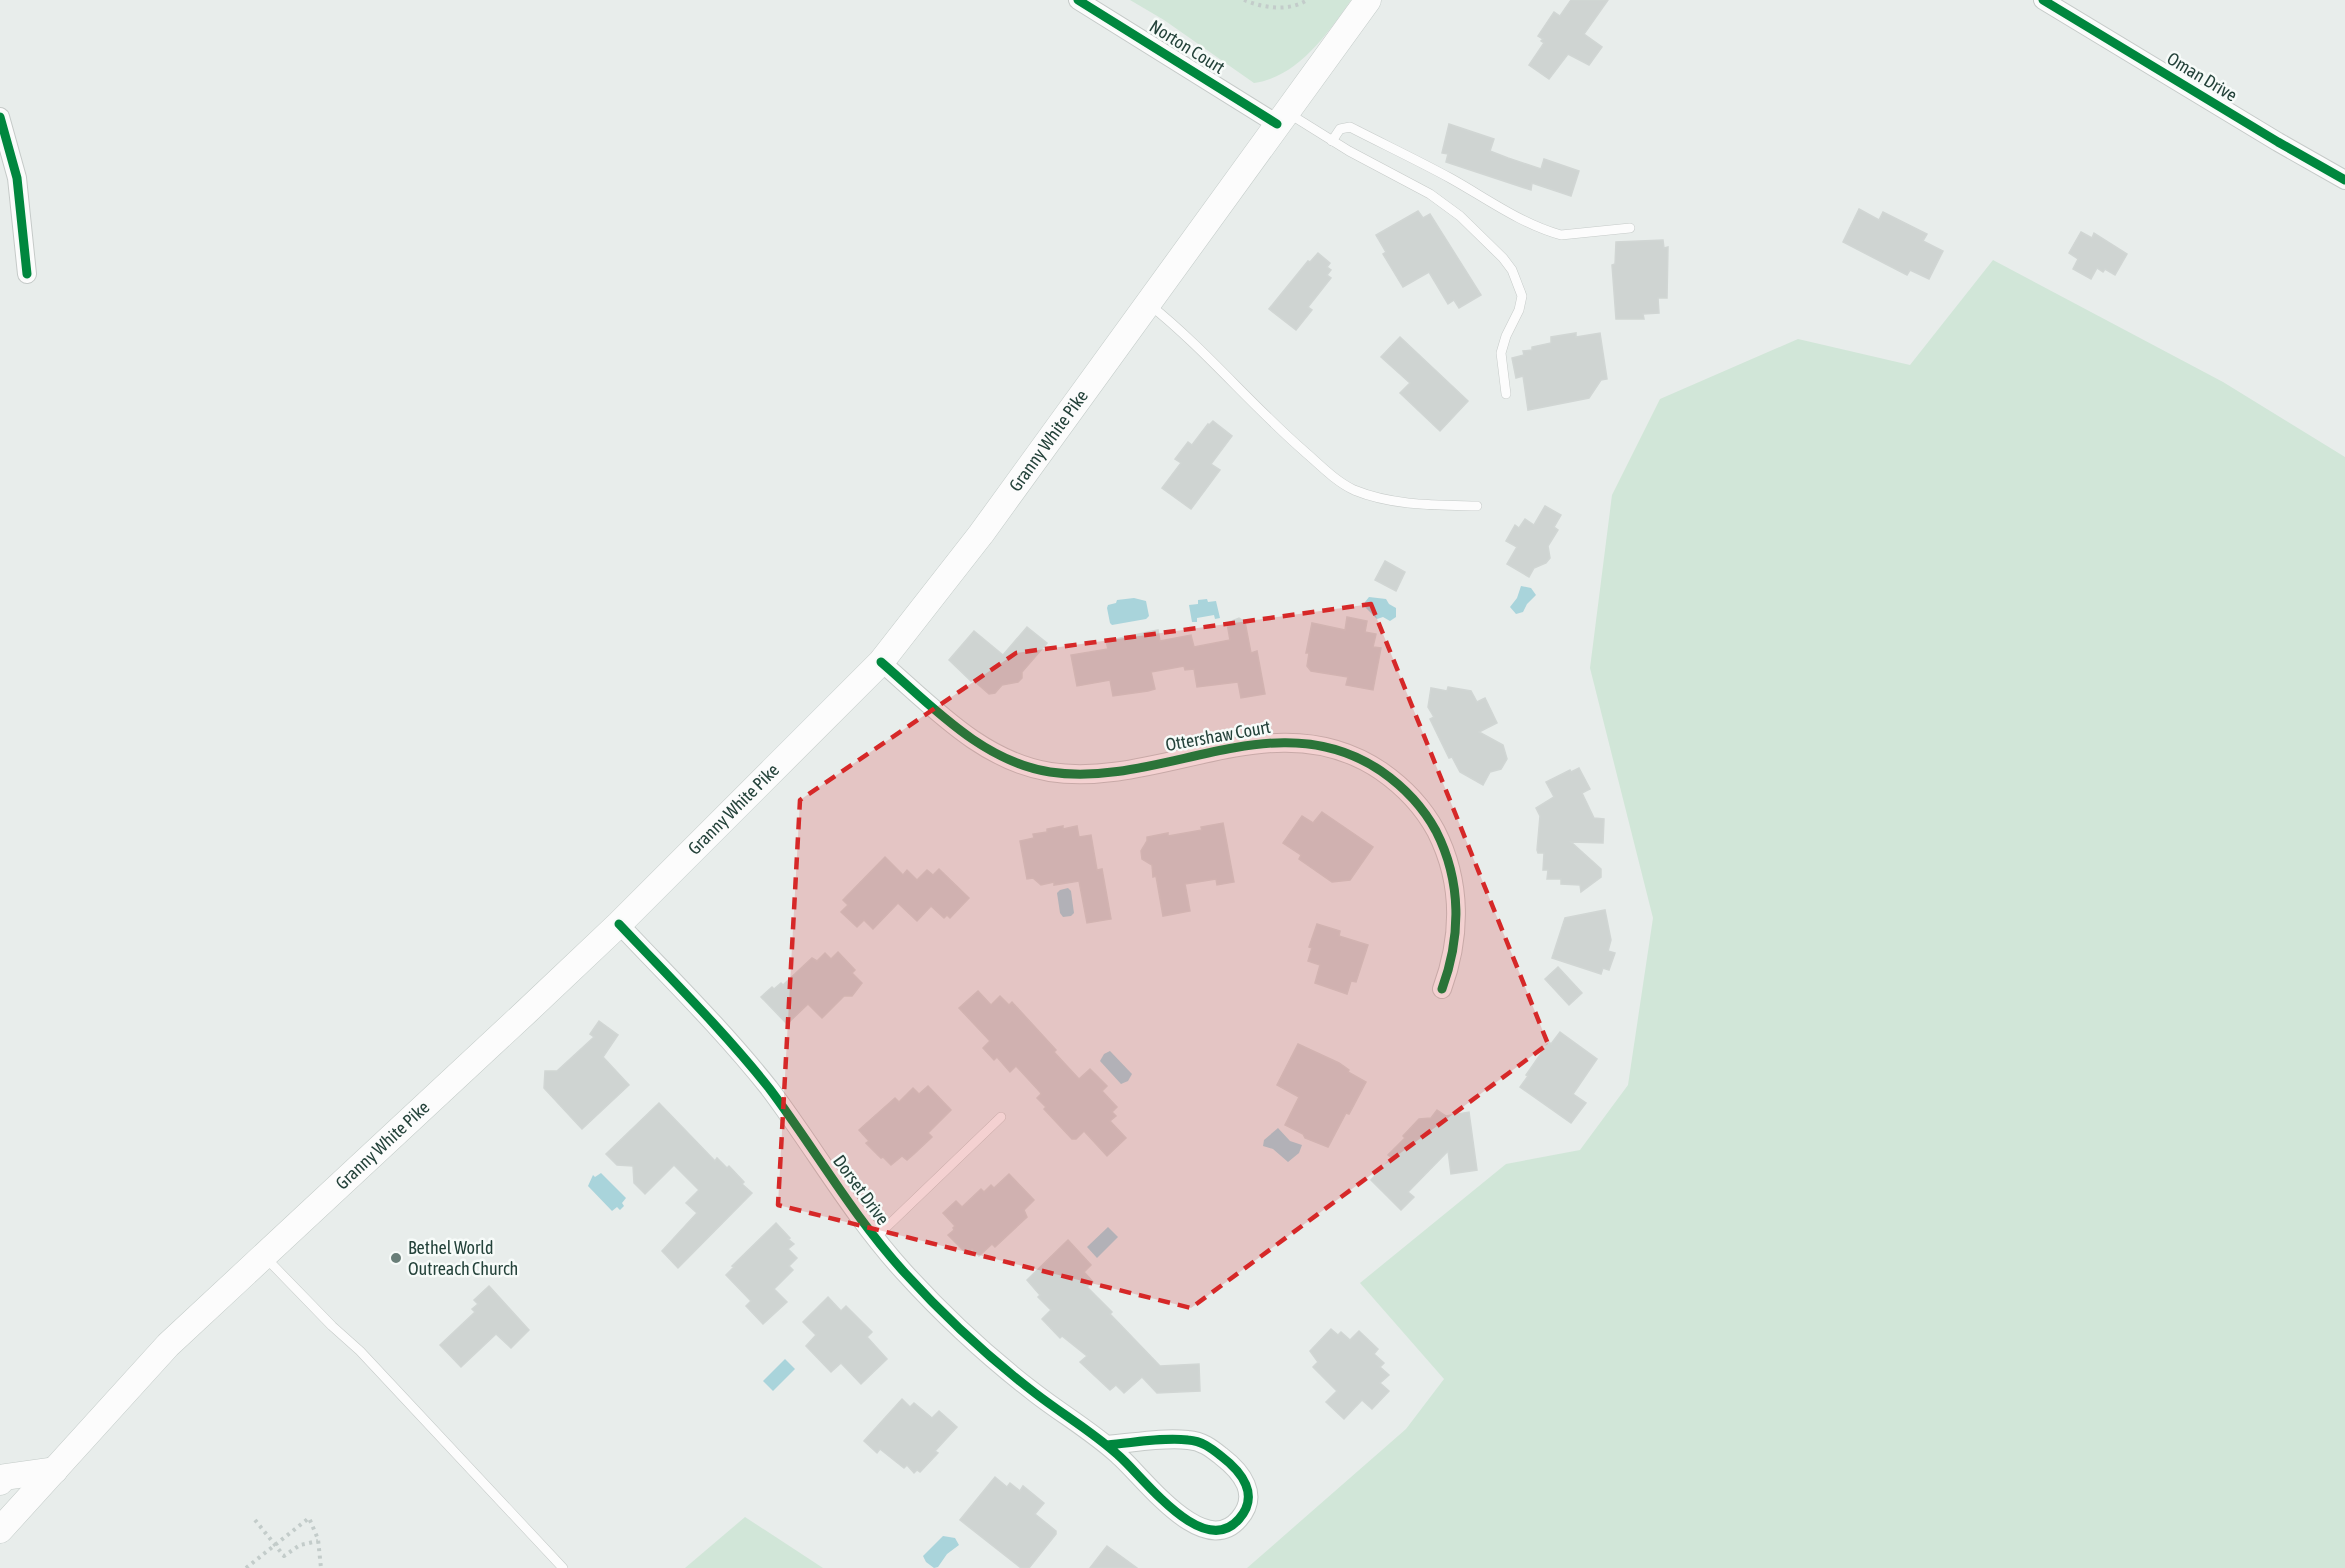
<svg xmlns="http://www.w3.org/2000/svg" width="2345" height="1568" viewBox="0 0 2345 1568" font-family="'Asap Condensed',sans-serif">
	<rect width="100%" height="100%" fill="#e8edeb"/>
	<g fill="#d1e6d8">
		<path d="M1130,0H1351C1328,33 1298,77 1254,83L1164,20Z"/>
		<polygon points="1993,260 2223,382 2345,457 2345,1568 1247,1568 1406,1429 1444,1379 1360,1283 1506,1164 1580,1150 1628,1085 1653,918 1590,668 1612,495 1660,399 1798,339 1910,365"/>
		<polygon points="745,1517 823,1568 685,1568"/>
	</g>
	<g fill="#a9d4db">
		<polygon points="1521,586 1531,588 1536,595 1527,604 1523,612 1516,614 1510,607 1517,598"/>
		<polygon points="1369,597 1386,599 1389,604 1396,608 1396,617 1390,621 1383,617 1377,619 1365,607 1365,602"/>
		<polygon points="1134,598 1146,601 1149,616 1146,619 1112,625 1110,623 1107,608 1108,605 1116,603 1117,600"/>
		<polygon points="1207,599 1208,602 1216,601 1220,618 1215,619 1214,615 1197,618 1197,622 1192,622 1189,605 1198,604 1198,600"/>
		<polygon points="1068,888 1071,891 1074,913 1071,916 1063,917 1060,913 1057,893 1060,890"/>
		<polygon points="1110,1051 1132,1074 1128,1081 1121,1084 1100,1061 1104,1054"/>
		<polygon points="1278,1128 1290,1141 1302,1145 1299,1153 1288,1162 1273,1149 1263,1146 1264,1140"/>
		<polygon points="601,1173 626,1198 622,1203 624,1206 620,1210 617,1207 612,1211 588,1186 593,1175 595,1177"/>
		<polygon points="1108,1227 1118,1237 1097,1258 1087,1247"/>
		<polygon points="785,1359 795,1369 773,1391 763,1381"/>
		<polygon points="943,1536 955,1538 959,1545 947,1554 938,1567 934,1568 926,1562 923,1556"/>
	</g>
	<g fill="#cfd4d2" stroke="#d1d6d4" stroke-width="1.5">
		<polygon points="1571,0 1608,0 1584,34 1602,47 1589,65 1568,54 1549,79 1529,65 1544,43 1541,41 1543,39 1538,36 1554,12 1560,16"/>
		<polygon points="1449,124 1494,139 1490,151 1508,158 1541,169 1544,159 1579,171 1571,196 1532,183 1531,190 1446,162 1448,154 1442,153"/>
		<polygon points="1859,209 1879,220 1883,212 1927,234 1923,241 1943,251 1929,279 1910,270 1907,275 1843,242"/>
		<polygon points="1418,211 1423,218 1430,214 1481,295 1459,308 1454,300 1448,304 1429,272 1403,287 1383,254 1386,252 1376,235"/>
		<polygon points="2081,232 2092,238 2094,233 2127,254 2115,275 2105,269 2103,272 2097,268 2091,279 2073,269 2078,259 2069,253"/>
		<polygon points="1663,240 1664,248 1668,247 1667,298 1658,298 1659,313 1643,314 1644,319 1616,319 1612,265 1615,264 1616,242"/>
		<polygon points="1318,253 1330,263 1327,267 1331,270 1327,275 1331,278 1308,307 1312,310 1296,330 1269,309 1308,261 1310,262"/>
		<polygon points="1576,333 1576,337 1600,333 1607,379 1601,380 1589,398 1528,410 1523,376 1516,378 1512,358 1524,355 1523,351 1532,350 1532,347 1551,343 1551,337"/>
		<polygon points="1400,337 1468,401 1440,431 1400,393 1410,383 1381,357"/>
		<polygon points="1213,421 1232,436 1211,464 1220,470 1191,509 1162,488 1181,463 1175,459 1188,442 1192,445 1208,424 1209,425"/>
		<polygon points="1545,506 1561,515 1554,527 1558,530 1548,546 1550,558 1546,563 1534,568 1529,577 1507,564 1517,547 1506,541 1515,525 1519,528 1525,519 1534,525"/>
		<polygon points="1385,561 1405,572 1396,591 1375,580"/>
		<polygon points="1347,617 1367,621 1365,632 1376,634 1373,647 1381,648 1373,690 1346,685 1348,677 1311,671 1307,666 1309,653 1306,653 1312,623 1345,630"/>
		<polygon points="1239,618 1245,622 1251,653 1257,651 1265,694 1241,698 1238,682 1197,687 1194,669 1185,670 1184,666 1151,672 1155,689 1148,691 1113,696 1110,680 1077,686 1071,655 1108,649 1106,641 1158,630 1160,641 1191,635 1194,647 1230,640 1227,623"/>
		<polygon points="1027,627 1047,643 1022,672 1022,678 1018,682 1002,685 995,693 989,694 973,680 971,681 949,660 974,631 1003,655"/>
		<polygon points="1448,687 1471,691 1477,702 1485,698 1497,723 1479,732 1503,745 1507,759 1501,769 1490,772 1483,785 1460,772 1452,757 1449,758 1430,719 1434,717 1428,707 1431,688 1447,691"/>
		<polygon points="1579,768 1590,789 1582,793 1594,818 1604,819 1603,843 1571,842 1601,869 1601,877 1581,892 1580,885 1561,884 1561,879 1547,879 1548,870 1543,870 1544,853 1538,853 1537,850 1540,816 1536,808 1554,797 1546,782 1570,770 1571,772"/>
		<polygon points="1322,812 1373,847 1350,880 1332,882 1299,859 1301,855 1283,843 1302,816 1313,823"/>
		<polygon points="1223,823 1234,882 1217,885 1216,879 1185,884 1190,911 1163,916 1156,876 1153,877 1152,865 1142,859 1141,851 1147,841 1147,837 1168,833 1168,836 1202,830 1201,827"/>
		<polygon points="1063,826 1063,829 1077,826 1079,837 1091,835 1097,870 1102,869 1111,919 1087,923 1079,881 1054,885 1054,882 1041,885 1033,878 1027,879 1020,841 1034,838 1033,834 1047,832 1047,829"/>
		<polygon points="885,857 903,875 907,870 917,880 927,870 933,875 939,869 969,898 950,918 947,915 944,918 931,906 917,921 898,903 873,929 864,920 857,927 841,912 848,905 843,900"/>
		<polygon points="1605,910 1611,940 1608,951 1615,953 1609,970 1603,968 1601,974 1552,958 1565,918"/>
		<polygon points="1317,924 1340,931 1339,936 1368,945 1356,982 1351,981 1347,994 1315,983 1320,965 1308,961 1312,948 1309,947"/>
		<polygon points="838,952 855,970 852,973 862,983 852,996 844,996 822,1018 808,1004 787,1024 761,997 772,987 774,989 781,983 783,985 812,958 817,961 825,953 831,959"/>
		<polygon points="1558,967 1582,993 1569,1005 1545,979"/>
		<polygon points="978,991 991,1005 1000,996 1009,1005 1012,1002 1056,1050 1054,1052 1079,1079 1090,1069 1107,1086 1102,1091 1117,1107 1112,1112 1116,1116 1110,1121 1126,1138 1107,1156 1084,1131 1076,1139 1072,1139 1044,1109 1046,1107 1037,1098 1041,1094 1040,1092 1016,1066 1010,1072 997,1057 994,1060 983,1048 990,1041 959,1008"/>
		<polygon points="599,1021 618,1035 603,1057 629,1085 582,1129 544,1088 545,1071 557,1071 594,1037 590,1034"/>
		<polygon points="1560,1032 1597,1059 1573,1094 1586,1103 1571,1123 1520,1087 1528,1076 1526,1075 1549,1042 1551,1044"/>
		<polygon points="1298,1044 1339,1063 1349,1070 1348,1072 1366,1082 1349,1114 1346,1113 1328,1147 1305,1138 1303,1134 1285,1125 1299,1097 1277,1085"/>
		<polygon points="928,1086 951,1110 928,1133 932,1137 914,1154 907,1160 902,1156 891,1165 883,1157 881,1158 866,1143 869,1141 859,1130 895,1098 899,1102 913,1088 919,1094"/>
		<polygon points="659,1103 715,1161 717,1158 727,1168 729,1166 744,1182 742,1184 752,1193 678,1268 662,1251 697,1213 686,1203 699,1190 674,1165 645,1194 634,1183 633,1166 617,1165 606,1154"/>
		<polygon points="1437,1110 1446,1116 1469,1112 1477,1170 1451,1174 1448,1151 1408,1192 1414,1197 1401,1210 1371,1180 1392,1158 1388,1155 1405,1138 1403,1136 1419,1119 1431,1118"/>
		<polygon points="1009,1174 1034,1200 1024,1210 1027,1217 995,1247 992,1244 979,1256 972,1249 967,1254 948,1235 954,1230 953,1228 955,1226 943,1213 956,1201 962,1207 981,1189 984,1192 991,1185 994,1188"/>
		<polygon points="776,1223 790,1238 788,1239 794,1244 788,1249 797,1258 789,1266 793,1270 774,1289 787,1302 763,1324 746,1306 751,1301 726,1275 734,1267 732,1266"/>
		<polygon points="1068,1240 1091,1265 1084,1272 1093,1282 1087,1287 1112,1312 1110,1314 1160,1366 1199,1364 1200,1391 1157,1393 1142,1377 1124,1393 1116,1385 1110,1390 1080,1362 1087,1356 1062,1336 1060,1338 1042,1319 1051,1310 1038,1297 1040,1295 1027,1280"/>
		<polygon points="489,1286 529,1330 511,1348 496,1334 461,1367 440,1345 475,1312 472,1309 478,1304 474,1300"/>
		<polygon points="828,1297 841,1311 846,1306 872,1332 867,1337 887,1359 861,1384 841,1363 831,1372 806,1346 816,1335 803,1322"/>
		<polygon points="1331,1329 1338,1335 1341,1332 1350,1340 1359,1331 1378,1349 1374,1354 1384,1363 1380,1367 1389,1375 1380,1383 1389,1391 1372,1409 1362,1400 1344,1419 1326,1402 1337,1391 1313,1367 1318,1362 1310,1351"/>
		<polygon points="902,1399 910,1407 914,1403 932,1418 939,1411 957,1427 935,1451 938,1453 920,1472 917,1470 914,1473 907,1465 904,1468 880,1449 877,1453 864,1441"/>
		<polygon points="995,1477 1007,1487 1010,1483 1020,1491 1023,1486 1044,1503 1035,1514 1056,1531 1056,1534 1029,1568 1021,1568 960,1520"/>
		<polygon points="1107,1546 1137,1568 1090,1568"/>
	</g>
	<g fill="none" stroke-linecap="round" stroke-linejoin="round">
		<g stroke="#c5cac8" stroke-width="10">
			<g id="service">
				<polyline points="1288,113 1349,151 1430,194 1460,216 1503,258 1512,270 1522,296 1519,310 1506,336 1501,353 1506,394"/>
				<path d="M1332,141L1340,129L1350,127C1383,144 1417,160 1450,178C1486,198 1521,224 1561,235L1630,228"/>
				<path d="M1150,305C1205,349 1250,404 1304,451C1319,464 1335,481 1354,490C1393,506 1436,505 1477,506"/>
				<polyline points="875,1238 1001,1117"/>
				<polyline points="265,1257 332,1326 360,1351 563,1568"/>
			</g>
		</g>
		<g stroke="#c5cac8" stroke-width="20">
			<g id="minor">
				<polyline points="1078,0 1277,124"/>
				<polyline points="2043,0 2278,142 2345,180"/>
				<polyline points="0,117 17,178 27,274"/>
				<path d="M881,662C931,705 981,761 1050,772C1162,789 1275,699 1381,771C1404,787 1423,807 1436,831C1462,882 1461,937 1442,989"/>
				<path d="M619,924C669,977 723,1030 769,1088C815,1149 852,1215 904,1272C944,1316 988,1357 1035,1393C1062,1414 1093,1432 1118,1455C1142,1475 1203,1561 1239,1519C1260,1495 1242,1472 1221,1456C1211,1448 1202,1441 1188,1440C1162,1437 1133,1443 1107,1445"/>
			</g>
		</g>
		<g stroke="#c3cbc8" stroke-width="27">
			<g id="secondary">
				<polyline points="0,1482 5,1477 55,1470"/>
				<path id="s1" d="M0,1530L168,1345L527,1011L619,924L881,662L981,534L1368,0"/>
			</g>
		</g>
		<g stroke="#c3ccca" stroke-width="4" stroke-dasharray="3 4.5" stroke-linecap="butt">
			<path d="M1244,0C1264,8 1288,12 1307,0"/>
			<polyline points="255,1520 284,1556 300,1545 318,1541"/>
			<polyline points="246,1568 309,1518 318,1539 321,1568"/>
		</g>
		<use href="#service" stroke="#fcfcfc" stroke-width="9"/>
		<use href="#minor" stroke="#fcfcfc" stroke-width="18"/>
		<use href="#secondary" stroke="#fcfcfc" stroke-width="26"/>
		<g stroke="#f7fbf9" stroke-width="13">
			<g id="cycleway">
				<polyline points="1078,0 1277,124"/>
				<polyline points="2043,0 2278,142 2345,180"/>
				<polyline points="0,117 17,178 27,274"/>
				<path d="M881,662C931,705 981,761 1050,772C1162,789 1275,699 1381,771C1404,787 1423,807 1436,831C1462,882 1461,937 1442,989"/>
				<path d="M619,924C669,977 723,1030 769,1088C815,1149 852,1215 904,1272C944,1316 988,1357 1035,1393C1062,1414 1093,1432 1118,1455C1142,1475 1203,1561 1239,1519C1260,1495 1242,1472 1221,1456C1211,1448 1202,1441 1188,1440C1162,1437 1133,1443 1107,1445"/>
			</g>
		</g>
		<use href="#cycleway" stroke="#00873e" stroke-width="9"/>
	</g>
	<path fill="#d62828" fill-opacity="0.2" stroke="#d62828" stroke-width="4.5" stroke-dasharray="12 8" stroke-linejoin="round" d="M1371,604L1548,1044L1191,1308L778,1205L800,800L1016,653Z"/>
	<circle fill="#697e78" stroke="#f7fbf9" stroke-width="2" cx="396" cy="1258" r="6"/>
	<g text-anchor="middle" stroke-width="5" stroke-linejoin="round" paint-order="stroke">
		<g font-size="18" fill="#24423a" stroke="#f7fbf9">
			<text transform="translate(1187 47) rotate(32)" y="6">Norton Court</text>
			<text transform="translate(2202 77) rotate(31)" y="6">Oman Drive</text>
			<text dy="6" stroke="none"><textPath href="#s1" startOffset="1515">Granny White Pike</textPath></text>
			<text transform="translate(1218 736) rotate(-10)" y="6">Ottershaw Court</text>
			<text dy="6" stroke="none"><textPath href="#s1" startOffset="1029">Granny White Pike</textPath></text>
			<text dy="6" stroke="none"><textPath href="#s1" startOffset="543">Granny White Pike</textPath></text>
			<text transform="translate(861 1190) rotate(54)" y="6">Dorset Drive</text>
		</g>
		<g font-size="18" fill="#24423a" stroke="#f7fbf9" text-anchor="start">
			<text x="408" y="1254">Bethel World<tspan x="408" dy="21">Outreach Church</tspan></text>
		</g>
	</g>
</svg>
